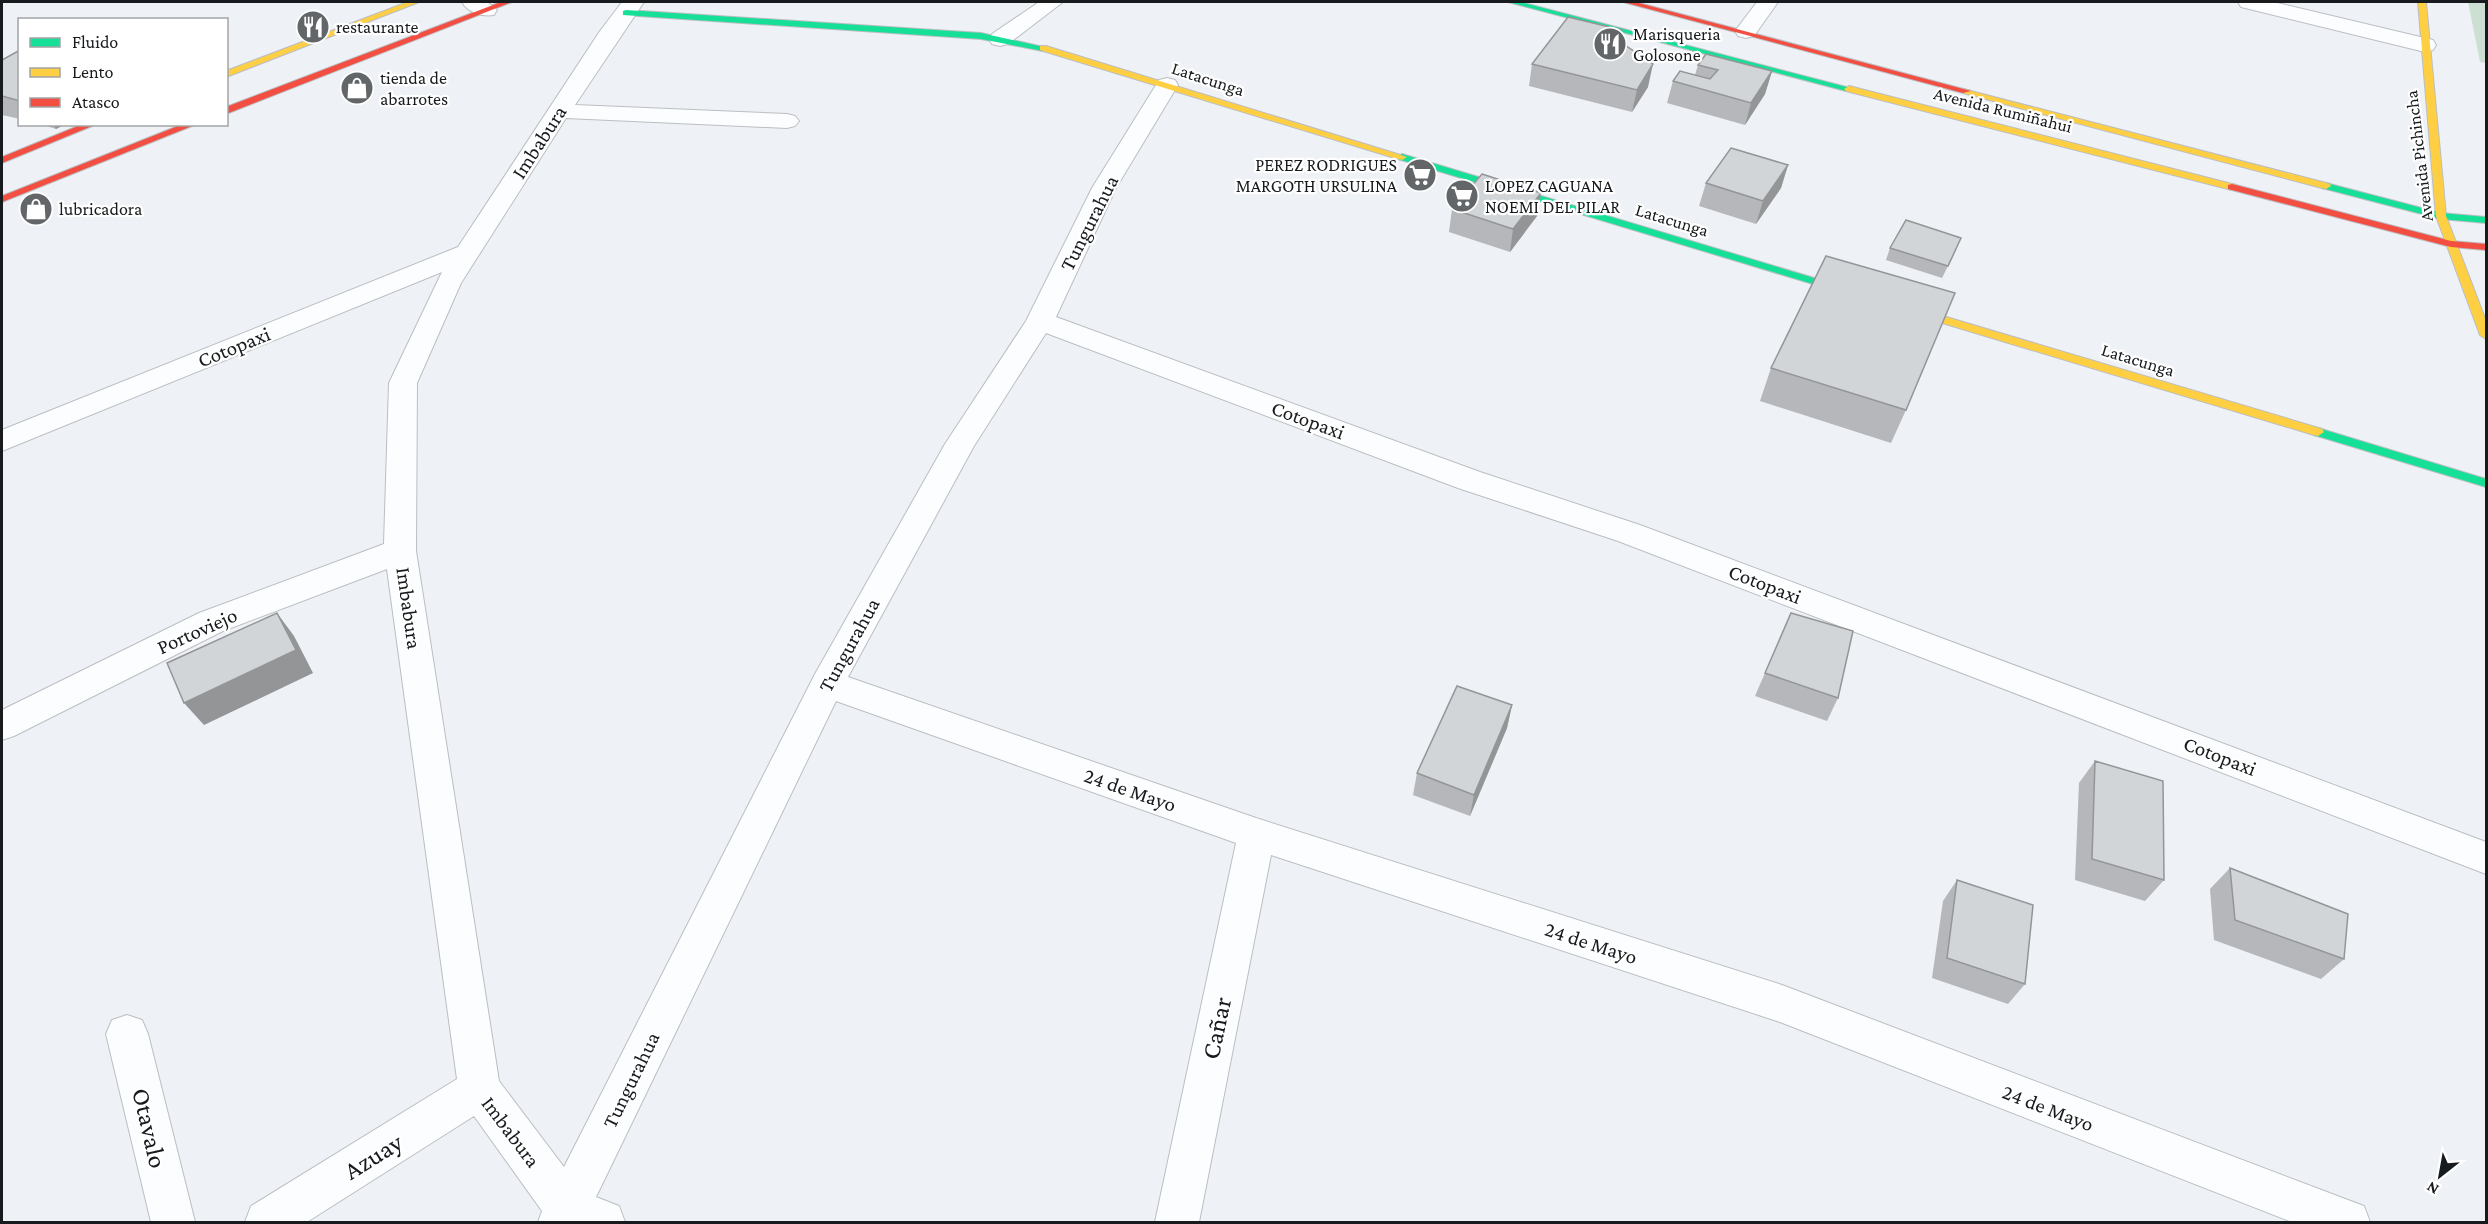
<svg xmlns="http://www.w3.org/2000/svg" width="2488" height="1224" viewBox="0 0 2488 1224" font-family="'Crimson Pro',serif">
	<rect width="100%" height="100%" fill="#eef1f6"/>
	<polygon fill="#cddfd3" points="2468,2 2486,2 2486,63 2480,62"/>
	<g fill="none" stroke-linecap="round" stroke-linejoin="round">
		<g stroke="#bbbec2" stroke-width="2">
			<g id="street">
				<path d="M462,2H487L497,10L494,15C482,17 467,12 462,2Z"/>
				<polygon points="622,2 644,2 575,105 787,114 795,116 799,121 795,126 787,128 566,118 461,283 417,383 416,551 499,1081 564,1167 815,674 945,444 1026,321 1092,188 1156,85 1159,80 1167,78 1175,80 1178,85 1116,188 1056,317 1480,472 1640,525 2486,842 2486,874 1618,541 1458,488 1046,333 974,446 848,677 1256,818 1782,985 2348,1200 2364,1206 2370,1222 2292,1222 1780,1022 1271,855 1199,1222 1155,1222 1236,843 836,701 596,1197 619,1206 625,1222 538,1222 542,1211 474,1116 307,1222 245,1222 251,1206 457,1079 387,569 223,631 14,736 2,740 2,710 199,613 384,544 389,383 442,272 2,451 2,430 458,247 600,31"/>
				<polygon points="1039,2 1063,2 1008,44 1000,46 992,44 989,39 992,34"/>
				<polygon points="1757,2 1778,2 1754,36 1746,38 1738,36 1735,31"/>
				<polygon points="2238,2 2273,2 2433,40 2436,45 2433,50 2425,52 2241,7"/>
				<polygon points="127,1015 142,1020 148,1034 195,1222 151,1222 106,1034 112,1020"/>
			</g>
		</g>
		<g stroke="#bbbec2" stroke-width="2">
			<g id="fast">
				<polygon points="1508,2 1520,2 1854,89 1846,91"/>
				<polygon points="626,10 981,33 1048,48 1043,51 981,39 623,15 623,11"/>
				<polygon points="1402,154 1947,318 1949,320 1947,322 1939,322 1398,159 1397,157"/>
				<polygon points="2326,183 2441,213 2486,217 2486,223 2441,219 2322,188 2321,186"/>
				<polygon points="2318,428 2486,479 2486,487 2314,435 2312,432"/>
			</g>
		</g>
		<g stroke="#bbbec2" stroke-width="2">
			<g id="slow">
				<polygon points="408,2 419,2 226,77 226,71"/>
				<polygon points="2418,2 2426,2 2446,216 2486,321 2486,339 2480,335 2436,216"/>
				<polygon points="1040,46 1046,46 1407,157 1402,160 1398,159 1040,50"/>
				<polygon points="1849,86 2236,185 2237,187 2232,190 1846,91 1844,89"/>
				<polygon points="1963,89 2330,184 2331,186 2326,189 2322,188 1963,93"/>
				<polygon points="1943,316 2322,429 2324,432 2318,436 2314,435 1939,322 1939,318"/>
			</g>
		</g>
		<g stroke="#bbbec2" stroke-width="2">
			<g id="jam">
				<polygon points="501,2 512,2 226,114 226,107"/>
				<polygon points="1623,2 1635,2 1971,91 1963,93"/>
				<polygon points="83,124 97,124 2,163 2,157"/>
				<polygon points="183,124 197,124 2,202 2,196"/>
				<polygon points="2232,184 2451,241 2486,244 2486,250 2451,247 2228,189 2228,185"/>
			</g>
		</g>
		<use href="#street" fill="#fcfdfe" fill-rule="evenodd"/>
		<use href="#fast" fill="#16e098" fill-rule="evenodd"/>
		<use href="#slow" fill="#ffcf43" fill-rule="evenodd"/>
		<use href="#jam" fill="#f24e42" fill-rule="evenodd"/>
	</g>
	<g fill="#b5b7ba">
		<polygon points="1622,30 1620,42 1648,87 1632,112 1529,86 1532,64"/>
		<polygon points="20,50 20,119 2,115 2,60"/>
		<polygon points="1698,65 1772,71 1765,94 1745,125 1667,103 1673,81 1695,75"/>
		<polygon points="40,124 66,124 56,129"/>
		<polygon points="1788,165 1781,188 1756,224 1699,206 1706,183"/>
		<polygon points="1541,193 1537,216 1510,252 1449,232 1452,209"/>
		<polygon points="1890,248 1956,250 1942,278 1886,260"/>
		<polygon points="1771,368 1906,410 1891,443 1760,401"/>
		<polygon points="1791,613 1838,698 1827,721 1755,696"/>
		<polygon points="1512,705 1507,728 1470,816 1413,795 1417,773"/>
		<polygon points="2095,761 2164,880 2145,901 2075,880 2079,783"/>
		<polygon points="2230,868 2344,959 2321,979 2214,940 2210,889"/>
		<polygon points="1957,880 2025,984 2008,1004 1932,978 1943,901"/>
	</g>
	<g fill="#939597">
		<polygon points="1622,30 1618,52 1616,39"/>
		<polygon points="1653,64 1648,87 1632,112 1637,90"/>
		<polygon points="1772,71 1765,94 1745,125 1751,103"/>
		<polygon points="53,124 66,124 56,129"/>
		<polygon points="1788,165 1781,188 1756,224 1763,201"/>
		<polygon points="1541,193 1537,216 1510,252 1513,229"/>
		<polygon points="277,613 294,636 313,673 204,725 184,703"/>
		<polygon points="1512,705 1507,728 1470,816 1474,795"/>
	</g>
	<g fill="#d2d5d8" stroke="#939597" stroke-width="1.5">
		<polygon points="1568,17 1622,30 1616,39 1653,64 1637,90 1532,64"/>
		<polygon points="20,50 20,101 2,96 2,60"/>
		<polygon points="1706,54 1772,71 1751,103 1673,81 1680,71 1710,79 1718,70 1698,65"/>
		<polygon points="1731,148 1788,165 1763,201 1706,183"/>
		<polygon points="1482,174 1541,193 1513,229 1452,209"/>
		<polygon points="1906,220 1961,238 1948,266 1890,248"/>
		<polygon points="1826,256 1955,293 1906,410 1771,368"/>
		<polygon points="277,613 296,650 184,703 167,663"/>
		<polygon points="1791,613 1853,631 1838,698 1765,673"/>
		<polygon points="1457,686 1512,705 1474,795 1417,773"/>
		<polygon points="2095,761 2163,781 2164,880 2092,859"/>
		<polygon points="2230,868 2348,914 2344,959 2235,920"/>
		<polygon points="1957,880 2033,905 2025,984 1947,958"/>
	</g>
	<defs>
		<g id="restaurant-disc" transform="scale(1.725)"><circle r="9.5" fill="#636669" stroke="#fff"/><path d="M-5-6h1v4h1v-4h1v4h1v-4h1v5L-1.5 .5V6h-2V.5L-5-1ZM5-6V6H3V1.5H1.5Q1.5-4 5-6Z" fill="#fff"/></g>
		<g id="shop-disc" transform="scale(1.725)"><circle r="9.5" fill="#636669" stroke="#fff"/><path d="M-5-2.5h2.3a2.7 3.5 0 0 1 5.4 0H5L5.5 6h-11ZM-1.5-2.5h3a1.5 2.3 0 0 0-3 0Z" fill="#fff"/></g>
		<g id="supermarket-disc" transform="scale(1.725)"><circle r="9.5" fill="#636669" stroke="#fff"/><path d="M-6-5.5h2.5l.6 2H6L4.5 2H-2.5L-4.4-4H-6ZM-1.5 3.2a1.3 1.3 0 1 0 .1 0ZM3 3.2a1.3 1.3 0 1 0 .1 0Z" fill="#fff"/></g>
	</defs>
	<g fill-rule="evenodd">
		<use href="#restaurant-disc" x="313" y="27"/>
		<use href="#restaurant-disc" x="1610" y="44"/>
		<use href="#shop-disc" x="357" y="88"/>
		<use href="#supermarket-disc" x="1420" y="175"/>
		<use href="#supermarket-disc" x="1462" y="196"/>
		<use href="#shop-disc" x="36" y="209"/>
	</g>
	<g text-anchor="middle" stroke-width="4.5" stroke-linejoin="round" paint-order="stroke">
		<g font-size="18" fill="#181b1d" stroke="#fff" text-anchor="start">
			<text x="336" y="33">restaurante</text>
			<text x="1633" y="40">Marisqueria<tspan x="1633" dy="21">Golosone</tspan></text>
			<text x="380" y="84">tienda de<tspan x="380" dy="21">abarrotes</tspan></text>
			<text x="1397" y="171" text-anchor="end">PEREZ RODRIGUES<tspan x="1397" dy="21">MARGOTH URSULINA</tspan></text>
			<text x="1485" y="192">LOPEZ CAGUANA<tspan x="1485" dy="21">NOEMI DEL PILAR</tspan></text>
			<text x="59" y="215">lubricadora</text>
		</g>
		<g font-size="18" fill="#181b1d" stroke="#fff">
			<text transform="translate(1208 79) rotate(18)" y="6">Latacunga</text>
			<text transform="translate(2003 110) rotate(14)" y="6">Avenida Rumiñahui</text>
			<text transform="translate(2419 156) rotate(-97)" y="6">Avenida Pichincha</text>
			<text transform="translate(1672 220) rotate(17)" y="6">Latacunga</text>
			<text transform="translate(2138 360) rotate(17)" y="6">Latacunga</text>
		</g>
		<g font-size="21" fill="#181b1d" stroke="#fff">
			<text transform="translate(539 142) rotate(-57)" y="7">Imbabura</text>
			<text transform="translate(1089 223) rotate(-63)" y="7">Tungurahua</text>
			<text transform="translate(234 347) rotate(-22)" y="7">Cotopaxi</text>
			<text transform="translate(1308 420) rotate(20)" y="7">Cotopaxi</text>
			<text transform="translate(1765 584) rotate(21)" y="7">Cotopaxi</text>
			<text transform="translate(409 608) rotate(82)" y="7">Imbabura</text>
			<text transform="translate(197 631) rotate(-24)" y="7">Portoviejo</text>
			<text transform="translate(849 645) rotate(-61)" y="7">Tungurahua</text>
			<text transform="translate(2220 756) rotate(21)" y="7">Cotopaxi</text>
			<text transform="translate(1130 790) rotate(19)" y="7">24 de Mayo</text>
			<text transform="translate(1591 943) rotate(18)" y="7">24 de Mayo</text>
			<text transform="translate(631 1080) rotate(-64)" y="7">Tungurahua</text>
			<text transform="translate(2048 1108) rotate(21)" y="7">24 de Mayo</text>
			<text transform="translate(511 1132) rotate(53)" y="7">Imbabura</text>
		</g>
		<g font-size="26" fill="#181b1d" stroke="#fff">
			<text transform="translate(1216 1028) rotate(-78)" y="9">Cañar</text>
			<text transform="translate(150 1128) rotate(77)" y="9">Otavalo</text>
			<text transform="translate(373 1156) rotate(-32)" y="9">Azuay</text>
		</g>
	</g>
	<rect width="2488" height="1224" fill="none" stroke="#181b1d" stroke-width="6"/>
	<rect x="18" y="18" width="210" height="108" fill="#ffffff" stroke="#a3a4a5" stroke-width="1.5"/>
	<rect x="30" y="38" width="30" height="9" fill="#16e098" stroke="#a3a4a5" stroke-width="1.5"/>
	<text x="72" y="48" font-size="18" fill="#181b1d">Fluido</text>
	<rect x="30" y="68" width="30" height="9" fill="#ffcf43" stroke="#a3a4a5" stroke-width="1.5"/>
	<text x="72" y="78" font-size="18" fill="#181b1d">Lento</text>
	<rect x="30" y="98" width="30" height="9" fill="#f24e42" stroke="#a3a4a5" stroke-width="1.5"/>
	<text x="72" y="108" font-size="18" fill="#181b1d">Atasco</text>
	<g transform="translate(2440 1176) rotate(211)" stroke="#ffffff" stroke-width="4.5" paint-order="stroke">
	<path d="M0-4.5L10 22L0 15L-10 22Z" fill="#181b1d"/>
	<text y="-9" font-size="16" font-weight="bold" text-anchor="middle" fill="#181b1d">N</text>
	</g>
</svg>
